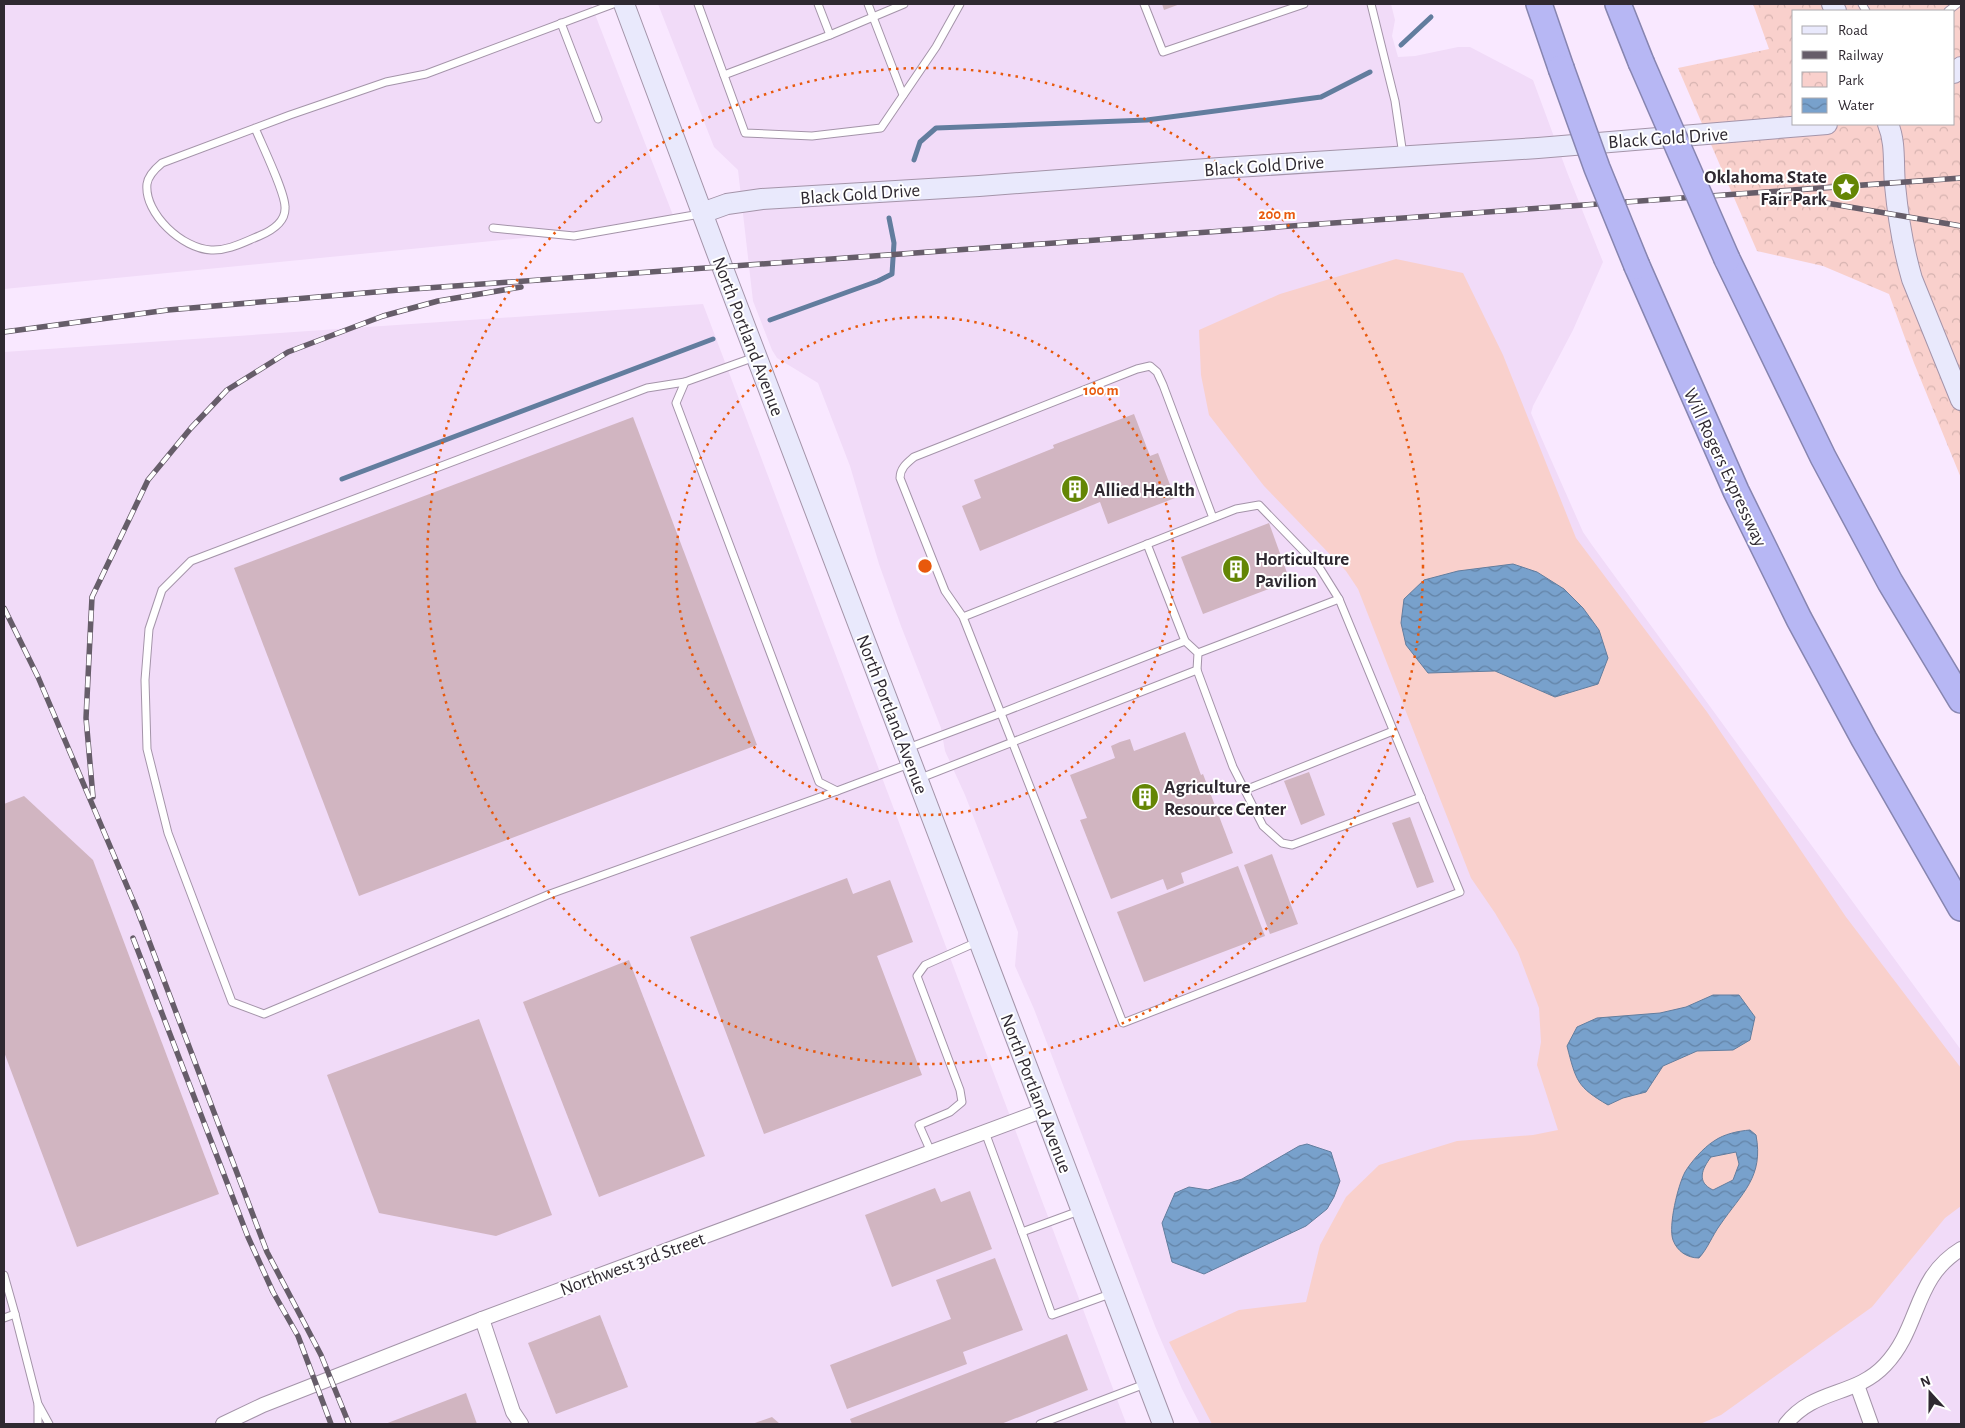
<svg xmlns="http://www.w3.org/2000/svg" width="1965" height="1428" viewBox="0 0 1965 1428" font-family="'Alegreya Sans',sans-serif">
	<defs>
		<pattern id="park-crowns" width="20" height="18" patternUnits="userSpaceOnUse" patternTransform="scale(1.25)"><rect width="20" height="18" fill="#f9d0cc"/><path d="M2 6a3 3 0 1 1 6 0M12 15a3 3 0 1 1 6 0" fill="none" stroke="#d6b3b0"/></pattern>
		<pattern id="water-waves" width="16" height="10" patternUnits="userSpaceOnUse" patternTransform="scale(1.25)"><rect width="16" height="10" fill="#78a1cc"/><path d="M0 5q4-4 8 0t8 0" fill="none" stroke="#6383a6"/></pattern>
	</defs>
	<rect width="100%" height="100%" fill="#f9e8ff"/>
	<g fill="#f1dbf8">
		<polygon points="4,4 591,4 676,223 4,289"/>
		<polygon points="658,4 1391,4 1395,20 1392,36 1398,57 1415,56 1458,47 1470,47 1533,80 1567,172 1603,262 1573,330 1533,406 1531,413 1541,437 1583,532 1592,545 1961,1050 1961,1424 1200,1424 1182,1389 1155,1326 1034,1009 1015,966 1018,932 965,795 945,751 941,728 901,626 879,564 850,466 818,383 777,358 772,350 753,301 738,170 714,147"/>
		<polygon points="703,304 1126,1423 1122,1424 4,1424 4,352"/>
	</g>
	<polygon fill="#f9d0cc" points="1396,259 1463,273 1503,355 1576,538 1707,712 1846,917 1961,1068 1961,1206 1945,1218 1872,1307 1721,1415 1700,1424 1212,1424 1169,1342 1239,1310 1306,1302 1320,1245 1346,1197 1379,1165 1457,1141 1533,1135 1558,1130 1537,1065 1541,1042 1539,1008 1518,952 1495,913 1471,878 1358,589 1346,571 1264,486 1209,415 1201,375 1199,330 1280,294"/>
	<path fill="url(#park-crowns)" fill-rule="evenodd" d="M1753,4H1961V478L1914,363L1889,294L1823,266L1757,251L1678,68L1769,49ZM1794,11H1954V124H1794Z"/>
	<g fill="url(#water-waves)" stroke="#627d9e" fill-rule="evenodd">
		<polygon points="1513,564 1537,572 1564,589 1583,608 1599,630 1608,658 1598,684 1555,697 1495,671 1428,673 1406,645 1401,623 1404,599 1424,580 1458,571"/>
		<path d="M1713,995H1739L1755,1017L1750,1040L1733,1050L1697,1051L1663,1066L1646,1092L1623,1098L1608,1105C1577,1087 1576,1081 1567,1046L1577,1027L1597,1018L1660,1013L1686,1007Z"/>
		<path d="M1750,1130L1756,1135C1764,1177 1742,1193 1720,1225C1712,1236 1708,1248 1699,1258C1687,1258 1677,1251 1673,1240C1668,1226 1678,1185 1685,1172C1691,1162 1703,1148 1714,1141C1724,1134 1738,1131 1750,1130ZM1736,1152L1739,1164L1733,1180L1713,1190C1696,1182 1702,1169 1711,1157Z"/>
		<polygon points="1307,1144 1331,1152 1340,1181 1334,1197 1327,1209 1306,1226 1204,1274 1172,1262 1162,1223 1175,1193 1189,1187 1208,1190 1242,1179 1299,1146"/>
	</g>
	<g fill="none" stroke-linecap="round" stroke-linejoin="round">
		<g stroke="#627d9e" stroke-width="5">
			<polyline points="1401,45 1431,17"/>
			<polyline points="914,160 920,142 936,128 1147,120 1321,97 1370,72"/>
			<polyline points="770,320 878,281 892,274 894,243 889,218"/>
			<polyline points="342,479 713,339"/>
		</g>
	</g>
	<g fill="#d1b5c1">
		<polygon points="1162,4 1180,4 1164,10"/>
		<polygon points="1134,414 1150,456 1158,453 1175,498 1108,524 1100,502 980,551 962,506 981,498 974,480 1054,448 1053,445"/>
		<polygon points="633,417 757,745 359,896 234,568"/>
		<polygon points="1269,523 1290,581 1203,614 1181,557"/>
		<polygon points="1185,732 1201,775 1203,774 1233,853 1181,873 1184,883 1167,890 1163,879 1111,899 1080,820 1087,818 1070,775 1115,758 1111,746 1120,742 1130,739 1134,751"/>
		<polygon points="1309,772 1325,815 1301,825 1284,781"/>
		<polygon points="24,796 93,860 219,1194 77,1247 4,1052 4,804"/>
		<polygon points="1410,817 1434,882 1417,888 1392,823"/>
		<polygon points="1272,854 1298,924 1270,934 1244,865"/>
		<polygon points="1238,866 1265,936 1144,982 1117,912"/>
		<polygon points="847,878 853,894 890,880 913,942 877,956 922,1075 764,1134 690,937"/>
		<polygon points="629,960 705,1156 599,1197 523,1002"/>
		<polygon points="479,1019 552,1215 496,1236 379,1213 327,1075"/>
		<polygon points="935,1188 941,1202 970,1191 992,1249 892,1287 865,1215"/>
		<polygon points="995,1258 1023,1330 963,1352 967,1364 847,1409 830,1365 951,1319 936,1280"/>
		<polygon points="600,1315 628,1387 556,1414 528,1343"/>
		<polygon points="1067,1334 1088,1390 1001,1424 852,1424 850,1419"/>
		<polygon points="466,1393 477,1424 385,1424"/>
		<polygon points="772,1417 780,1424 752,1424"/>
	</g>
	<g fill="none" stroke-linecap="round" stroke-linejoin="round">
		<g stroke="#a494a9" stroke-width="9">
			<g id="lane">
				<polyline points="698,4 745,133 812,136 881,128 936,47 960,4"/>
				<polyline points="818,4 830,35 904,4"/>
				<polyline points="868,4 903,95"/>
				<polyline points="1144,4 1163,52 1304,4"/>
				<polyline points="1371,4 1395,101 1403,155"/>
				<polyline points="1862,4 1866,11"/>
				<polyline points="1948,11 1957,4"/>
				<polyline points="561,23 598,119"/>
				<polyline points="724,75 830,35"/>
				<path d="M255,128C262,145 285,192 285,207C286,222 271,231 259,236C244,242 228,251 211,250C183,249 144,214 147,184C148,176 156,168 162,163L290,115L386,82L426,74L613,4"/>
				<polyline points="493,228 574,236 700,214"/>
				<polyline points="755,357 685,382 676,403 819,782 837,791 909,764"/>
				<polyline points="685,382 647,388 191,561 162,590 149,629 145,680 147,749 168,833 232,1002 264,1014 550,894 837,791"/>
				<polyline points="1147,544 1185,641 1198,653 1197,670 1233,767 1263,826 1282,843 1292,845 1421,797"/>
				<path d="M963,617L1236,509L1259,505L1319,567L1339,599L1460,892L1123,1023L963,617L945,591L900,478C900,468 907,463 914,457L1137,369L1150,366L1157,372L1163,385L1213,518"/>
				<polyline points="1198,653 1339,599"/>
				<polyline points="908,748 1001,713 1185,641"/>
				<polyline points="918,779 1197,670"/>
				<polyline points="1245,790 1393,731"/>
				<polyline points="985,1132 1022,1232"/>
				<polyline points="931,1152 919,1125 950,1112 962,1102 960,1090 917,976 925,965 977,942"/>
				<polyline points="1079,1211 1022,1232 1052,1315 1110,1294"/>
				<polyline points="4,1275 15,1314 38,1404 49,1424"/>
				<polyline points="4,1318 15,1314"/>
				<polyline points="38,1405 38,1424"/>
				<polyline points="1040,1424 1145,1384"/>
			</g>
		</g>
		<g stroke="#a494a9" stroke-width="16">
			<g id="street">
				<polyline points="482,1319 513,1412 521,1424"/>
				<polyline points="1857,1385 1871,1424"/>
				<polyline points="223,1424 263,1405 482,1319 1044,1110"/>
				<path d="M1786,1424C1814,1388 1855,1397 1885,1365C1921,1327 1913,1278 1961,1249"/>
			</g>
		</g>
		<g stroke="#a494a9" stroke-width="22">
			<g id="secondary">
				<polyline points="624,4 722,266 1163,1424"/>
				<polyline points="1832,4 1836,11"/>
				<polyline points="1954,73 1961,67"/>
				<path d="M1888,124C1896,143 1893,164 1895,185C1898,217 1903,248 1912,279L1961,400"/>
				<polyline points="702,213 727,204 762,199 979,186 1220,168 1538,148 1827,124"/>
			</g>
		</g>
		<g stroke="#8785b0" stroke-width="28">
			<g id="highway">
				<polyline points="1539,4 1561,68"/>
				<polyline points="1618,4 1641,62"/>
				<polyline points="1727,259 1823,457 1890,582 1961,700"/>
				<polyline points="1637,266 1736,491 1799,619 1864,739 1961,908"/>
			</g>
		</g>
		<use href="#lane" stroke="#fff" stroke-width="7"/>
		<use href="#street" stroke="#fff" stroke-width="14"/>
		<use href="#secondary" stroke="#e9e9fc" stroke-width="20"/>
		<use href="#highway" stroke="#b7b7f4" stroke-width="25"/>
		<g stroke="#665d69" stroke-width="5.5">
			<g id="rail">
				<polyline points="1776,197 1803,199 1961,226"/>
				<polyline points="4,332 168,310 399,290 1961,178"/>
				<polyline points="4,608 38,677 138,912 267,1252 321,1355 349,1424"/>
				<polyline points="93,797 86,718 92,597 148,480 191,428 227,390 288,352 383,316 438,301 521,287"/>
				<polyline points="133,938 248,1237 273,1292 298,1336 331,1424"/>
			</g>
		</g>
		<use href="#rail" stroke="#fff" stroke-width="4" stroke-dasharray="11" stroke-linecap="butt"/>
		<g stroke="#8785b0" stroke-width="28" stroke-linecap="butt">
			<g id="highway-bridge">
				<polyline points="1641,62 1727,259"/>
				<polyline points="1561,68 1597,168 1637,266"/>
			</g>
		</g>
		<use href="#highway-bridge" stroke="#b7b7f4" stroke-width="25"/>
	</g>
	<g fill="none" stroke="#e8590c" stroke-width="2.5" stroke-dasharray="2.5 5">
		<circle cx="925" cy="566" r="249"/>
		<circle cx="925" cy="566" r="498"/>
	</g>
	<defs>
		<g id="sight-disc" transform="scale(1.4375)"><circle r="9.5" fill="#648605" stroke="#fff"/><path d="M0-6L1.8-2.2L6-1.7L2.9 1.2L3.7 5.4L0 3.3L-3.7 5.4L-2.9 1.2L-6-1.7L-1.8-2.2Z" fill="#fff"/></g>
		<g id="building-disc" transform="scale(1.4375)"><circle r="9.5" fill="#648605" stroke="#fff"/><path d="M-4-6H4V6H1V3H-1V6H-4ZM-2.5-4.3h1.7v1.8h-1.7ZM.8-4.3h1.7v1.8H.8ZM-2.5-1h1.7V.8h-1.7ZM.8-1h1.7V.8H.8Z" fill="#fff"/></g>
	</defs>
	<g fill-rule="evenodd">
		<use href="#sight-disc" x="1846" y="187"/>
		<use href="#building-disc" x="1075" y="489"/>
		<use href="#building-disc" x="1236" y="569"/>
		<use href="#building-disc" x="1145" y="797"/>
	</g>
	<g text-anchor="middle" stroke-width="4" stroke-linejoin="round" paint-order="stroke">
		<g font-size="19" fill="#2f2931" stroke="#fff">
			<text transform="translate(1668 137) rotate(-4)" y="7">Black Gold Drive</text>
			<text transform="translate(1264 165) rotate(-4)" y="7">Black Gold Drive</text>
			<text transform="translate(860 193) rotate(-4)" y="7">Black Gold Drive</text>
			<text transform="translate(749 336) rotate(69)" y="7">North Portland Avenue</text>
			<text transform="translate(1726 467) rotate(65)" y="7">Will Rogers Expressway</text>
			<text transform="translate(893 714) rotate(69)" y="7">North Portland Avenue</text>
			<text transform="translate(1037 1093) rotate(69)" y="7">North Portland Avenue</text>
			<text transform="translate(632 1263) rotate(-20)" y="7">Northwest 3rd Street</text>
		</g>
		<g font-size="19" font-weight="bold" fill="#2f2931" stroke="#fff" text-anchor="start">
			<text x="1827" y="183" text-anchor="end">Oklahoma State<tspan x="1827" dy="22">Fair Park</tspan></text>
			<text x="1094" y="496">Allied Health</text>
			<text x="1255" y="565">Horticulture<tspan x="1255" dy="22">Pavilion</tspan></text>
			<text x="1164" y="793">Agriculture<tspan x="1164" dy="22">Resource Center</tspan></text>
		</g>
	</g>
	<circle cx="925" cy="566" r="8" fill="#e8590c" stroke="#fff" stroke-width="2.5"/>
	<g font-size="15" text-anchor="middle" font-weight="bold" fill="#e8590c" stroke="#fff" stroke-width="4" stroke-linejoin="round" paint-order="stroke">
		<text x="1277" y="219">200 m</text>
		<text x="1101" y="395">100 m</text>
	</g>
	<rect width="1965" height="1428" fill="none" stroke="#2f2931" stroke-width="10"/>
	<rect x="1792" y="10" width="162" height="115" fill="#ffffff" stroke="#aca9ad"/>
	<rect x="1802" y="26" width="25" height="8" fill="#e9e9fc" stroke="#aca9ad"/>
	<text x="1838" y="35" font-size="15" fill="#2f2931">Road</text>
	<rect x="1802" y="51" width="25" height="8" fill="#665d69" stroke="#aca9ad"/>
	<text x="1838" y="60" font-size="15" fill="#2f2931">Railway</text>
	<rect x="1802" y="72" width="25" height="15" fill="url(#park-crowns)" stroke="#aca9ad"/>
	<text x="1838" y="85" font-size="15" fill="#2f2931">Park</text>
	<rect x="1802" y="98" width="25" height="15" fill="url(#water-waves)" stroke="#aca9ad"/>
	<text x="1838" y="110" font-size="15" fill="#2f2931">Water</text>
	<g transform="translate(1930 1393) rotate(339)" stroke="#ffffff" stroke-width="4" paint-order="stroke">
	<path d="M0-4L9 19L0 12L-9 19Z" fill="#2f2931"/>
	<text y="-8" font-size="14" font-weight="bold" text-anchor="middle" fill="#2f2931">N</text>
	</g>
</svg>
